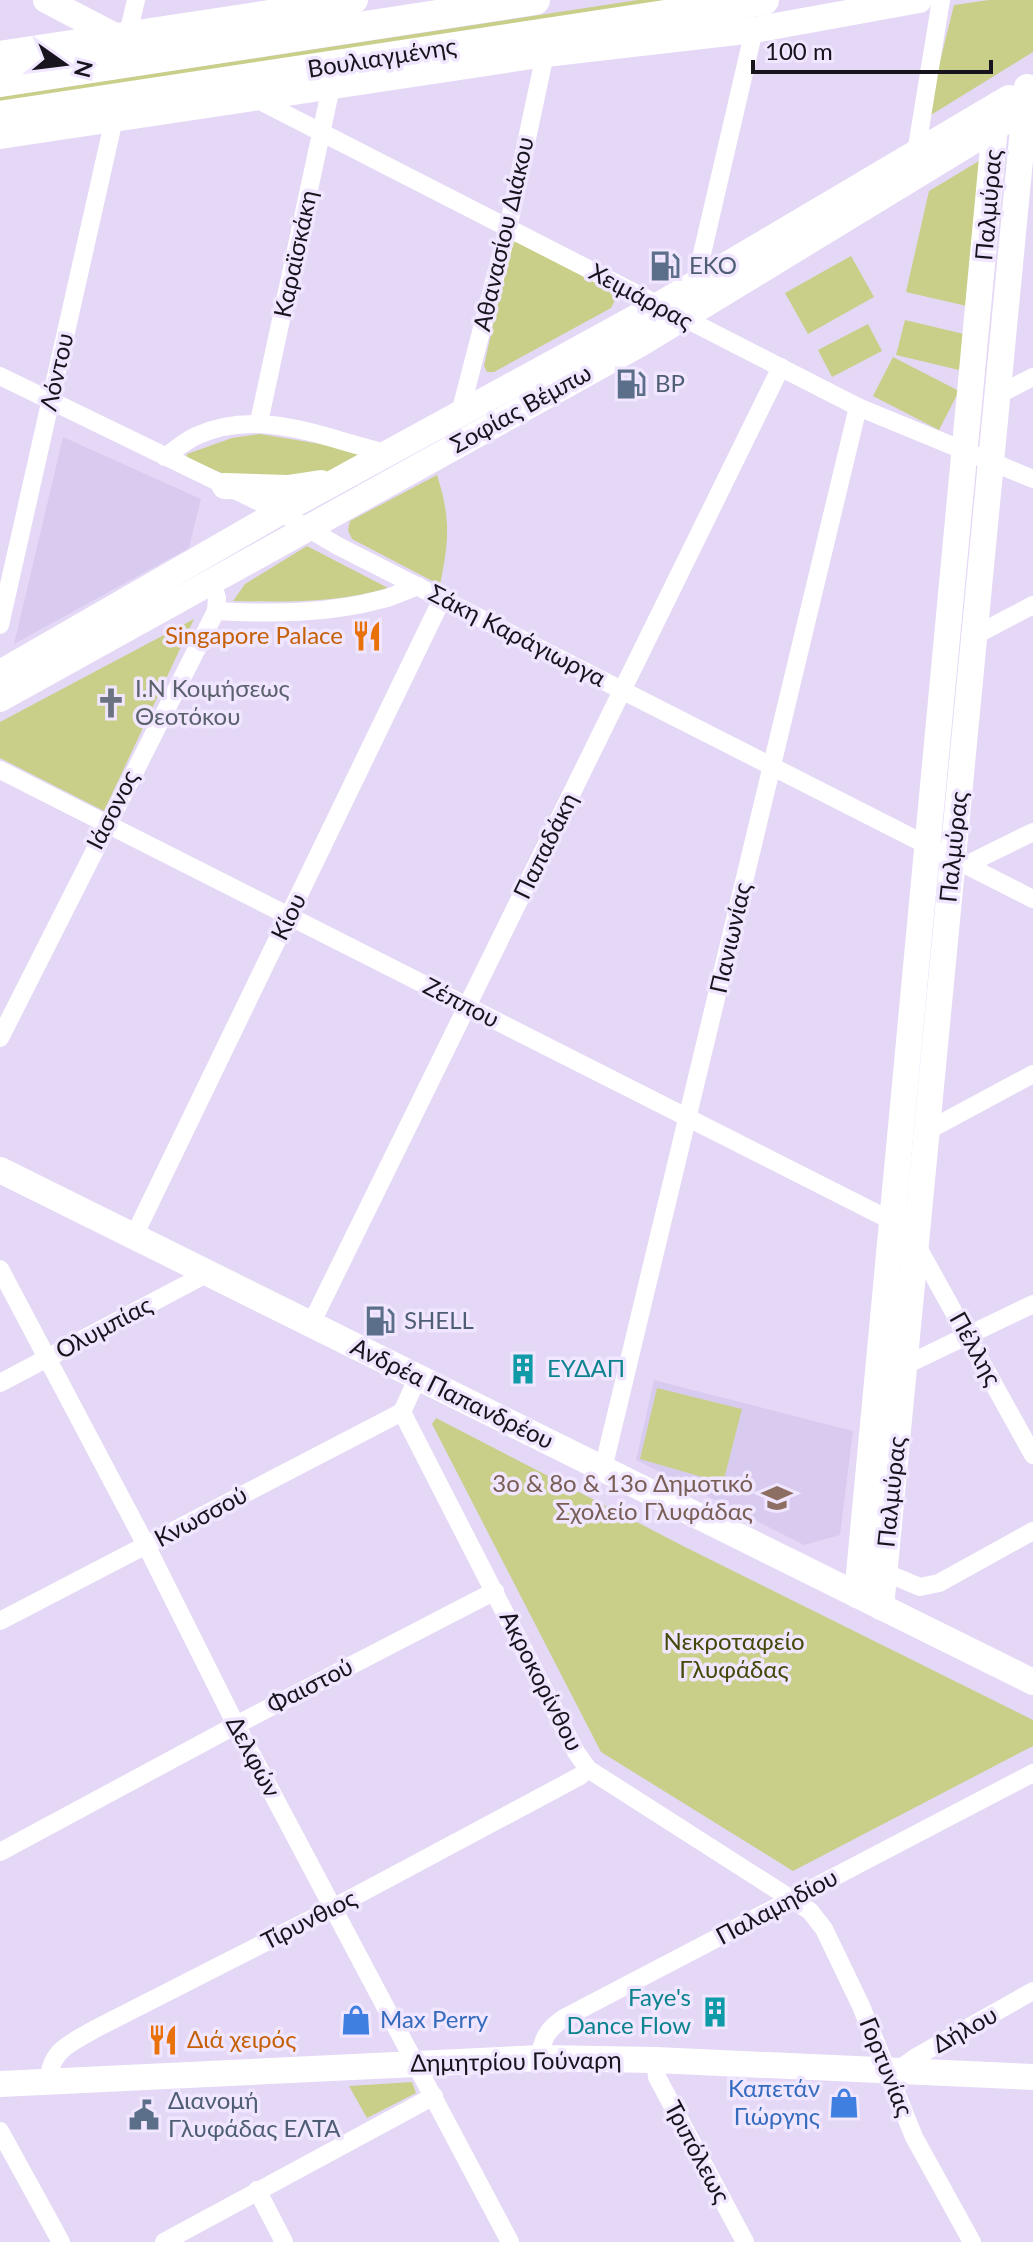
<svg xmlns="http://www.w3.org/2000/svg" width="1033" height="2242" viewBox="0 0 1033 2242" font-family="Lato,sans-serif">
	<rect width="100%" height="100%" fill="#e4d8f6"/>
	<g fill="#d9cbf0">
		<polygon points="63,437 201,499 189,548 14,644"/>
		<polygon points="654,1380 853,1431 840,1535 804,1545 636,1460"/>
	</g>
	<g fill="#c9cf89">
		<polygon points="638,0 700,0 0,105 0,97"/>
		<polygon points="989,0 1033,0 1033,52 926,118 954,5"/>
		<polygon points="984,158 971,307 906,292 929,191"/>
		<polygon points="519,241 612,291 615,300 611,308 494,372 487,372 484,366 511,243"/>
		<polygon points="851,256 874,297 808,334 785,293"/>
		<polygon points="905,320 968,335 959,370 896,355"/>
		<polygon points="868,324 882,351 832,377 818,350"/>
		<polygon points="893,357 959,391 939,430 873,396"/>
		<polygon points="260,434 363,451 325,479 227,475 186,459 187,454 232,438"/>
		<path d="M437,475C451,520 449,539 440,585L352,539L348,530L350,521Z"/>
		<path d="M307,546L388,588C337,603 286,602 233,601L245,584Z"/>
		<polygon points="194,619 104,811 0,758 0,722"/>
		<polygon points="657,1388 742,1409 723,1483 640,1459"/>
		<polygon points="436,1418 685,1547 1033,1720 1033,1746 793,1871 601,1752 432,1424"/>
		<polygon points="412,2082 416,2093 367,2118 349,2086"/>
	</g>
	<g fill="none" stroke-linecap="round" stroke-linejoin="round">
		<g stroke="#fff" stroke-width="18">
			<polyline points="128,34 136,0"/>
			<polyline points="256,99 858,407 1033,479"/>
			<polyline points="916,153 941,0"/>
			<polyline points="695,284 754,30"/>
			<polyline points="0,376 280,512 338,546 1033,899"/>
			<polyline points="998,395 1033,377"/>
			<polyline points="460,413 508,228 545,54"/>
			<polyline points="259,422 331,87"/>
			<path d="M165,457C175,450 185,441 196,436C260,407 323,438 386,453"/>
			<path d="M216,611C272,614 328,614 383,599C395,596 407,590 418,586"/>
			<polyline points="0,625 114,119"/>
			<polyline points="974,636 1033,605"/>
			<polyline points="0,770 892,1221 916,1244 1033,1455"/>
			<polyline points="968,864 1033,832"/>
			<polyline points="0,1038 216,611 217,598 212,581"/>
			<polyline points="927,1131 1033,1074"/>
			<polyline points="134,1236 443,597"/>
			<polyline points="0,1269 146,1545 236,1725 510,2242"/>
			<polyline points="311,1324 781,367"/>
			<polyline points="904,1366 1033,1304"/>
			<polyline points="418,1377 402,1412 576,1752 588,1769 810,1911 824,1929 861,2006 914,2137 972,2242"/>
			<polyline points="0,1383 208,1273"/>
			<polyline points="603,1469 858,407"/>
			<polyline points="884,1572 920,1587 939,1583 1033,1531"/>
			<polyline points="0,1621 402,1412"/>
			<polyline points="0,1852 236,1725 495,1591"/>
			<path d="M540,2058C542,2038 548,2029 564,2018L1033,1773"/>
			<polyline points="655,2060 657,2077 745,2242"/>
			<polyline points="898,2070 916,2057 1033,1991"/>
			<path d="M49,2083C49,2050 70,2044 95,2029L333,1908L580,1776L588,1769"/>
			<polyline points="0,2131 61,2242"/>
			<polyline points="257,2190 284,2242"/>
			<polyline points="164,2242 434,2096"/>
		</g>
		<g stroke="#fff" stroke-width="26">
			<polyline points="46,0 115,36"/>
			<polyline points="0,54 355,0"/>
			<polyline points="0,136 545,54 754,30 919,0"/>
			<polyline points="225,486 288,488 321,483"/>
			<polyline points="0,673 280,512 659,305 1009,98"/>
			<polyline points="0,699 640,344 1006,121"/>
			<polyline points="0,1170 1033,1682"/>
			<polyline points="857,1595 997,105"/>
			<polyline points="881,1607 1027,87"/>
			<polyline points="0,2084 540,2058 655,2060 1033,2077"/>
		</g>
		<g stroke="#fff" stroke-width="30">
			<polyline points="0,82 535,0"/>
			<polyline points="0,116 764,0"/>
		</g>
	</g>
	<defs>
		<g id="fuel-bare" transform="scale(2.4)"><path d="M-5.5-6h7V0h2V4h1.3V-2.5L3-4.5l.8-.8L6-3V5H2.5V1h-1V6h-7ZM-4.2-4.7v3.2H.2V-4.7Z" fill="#5c6f8a" stroke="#f0e6ff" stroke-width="2.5" paint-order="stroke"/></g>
		<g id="restaurant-bare" transform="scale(2.4)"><path d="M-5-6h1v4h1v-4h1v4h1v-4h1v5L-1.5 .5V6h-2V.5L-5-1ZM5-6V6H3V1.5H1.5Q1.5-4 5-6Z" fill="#e8710a" stroke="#f0e6ff" stroke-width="2.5" paint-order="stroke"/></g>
		<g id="church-bare" transform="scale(2.4)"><path d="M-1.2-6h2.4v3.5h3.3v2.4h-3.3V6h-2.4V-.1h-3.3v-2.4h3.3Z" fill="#6b7280" stroke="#f0e6ff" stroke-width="2.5" paint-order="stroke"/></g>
		<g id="building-bare" transform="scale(2.4)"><path d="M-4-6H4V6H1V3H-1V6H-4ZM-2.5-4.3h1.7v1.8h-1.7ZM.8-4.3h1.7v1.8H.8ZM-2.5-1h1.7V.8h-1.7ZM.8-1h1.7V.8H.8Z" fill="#0f9aa8" stroke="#f0e6ff" stroke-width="2.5" paint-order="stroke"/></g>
		<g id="school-bare" transform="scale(2.4)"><path d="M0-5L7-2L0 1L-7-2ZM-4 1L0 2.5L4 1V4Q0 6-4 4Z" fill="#8d6e63" stroke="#f0e6ff" stroke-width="2.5" paint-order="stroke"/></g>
		<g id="shop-bare" transform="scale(2.4)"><path d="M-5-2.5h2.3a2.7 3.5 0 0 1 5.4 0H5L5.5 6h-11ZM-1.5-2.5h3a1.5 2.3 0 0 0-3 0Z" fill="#3f7fe0" stroke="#f0e6ff" stroke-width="2.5" paint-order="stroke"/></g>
		<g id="civic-bare" transform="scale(2.4)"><path d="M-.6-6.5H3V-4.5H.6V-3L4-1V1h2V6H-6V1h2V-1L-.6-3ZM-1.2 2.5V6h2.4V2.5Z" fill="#5c6f8a" stroke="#f0e6ff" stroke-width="2.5" paint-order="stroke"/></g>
	</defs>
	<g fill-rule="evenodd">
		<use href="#fuel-bare" x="665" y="266"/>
		<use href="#fuel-bare" x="631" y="384"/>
		<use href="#restaurant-bare" x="367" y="636"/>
		<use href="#church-bare" x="111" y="703"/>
		<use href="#fuel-bare" x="380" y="1321"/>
		<use href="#building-bare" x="523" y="1369"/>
		<use href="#school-bare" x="777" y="1498"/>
		<use href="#building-bare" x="715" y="2012"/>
		<use href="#shop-bare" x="356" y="2020"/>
		<use href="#restaurant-bare" x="163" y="2040"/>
		<use href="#shop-bare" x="844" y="2103"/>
		<use href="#civic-bare" x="144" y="2115"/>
	</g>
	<g text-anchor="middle" stroke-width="7" stroke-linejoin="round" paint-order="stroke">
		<g font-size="24" fill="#18141e" stroke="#f0e6ff">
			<text transform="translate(382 58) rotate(-9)" y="8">Βουλιαγμένης</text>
			<text transform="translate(989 205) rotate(-85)" y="8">Παλμύρας</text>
			<text transform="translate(504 234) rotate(-77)" y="8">Αθανασίου Διάκου</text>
			<text transform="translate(296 254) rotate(-78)" y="8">Καραϊσκάκη</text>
			<text transform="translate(641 297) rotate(28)" y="8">Χειμάρρας</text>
			<text transform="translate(57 372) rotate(-77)" y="8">Λόντου</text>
			<text transform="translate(521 409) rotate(-29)" y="8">Σοφίας Βέμπω</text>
			<text transform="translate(517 636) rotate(27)" y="8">Σάκη Καράγιωργα</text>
			<text transform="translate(113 810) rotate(-63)" y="8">Ιάσονος</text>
			<text transform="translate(546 846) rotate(-64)" y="8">Παπαδάκη</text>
			<text transform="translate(954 847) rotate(-84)" y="8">Παλμύρας</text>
			<text transform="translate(289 917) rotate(-64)" y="8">Κίου</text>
			<text transform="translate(731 938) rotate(-77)" y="8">Πανιωνίας</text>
			<text transform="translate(461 1003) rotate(27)" y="8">Ζέππου</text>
			<text transform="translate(104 1328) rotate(-28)" y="8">Ολυμπίας</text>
			<text transform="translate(975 1349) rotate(61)" y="8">Πέλλης</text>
			<text transform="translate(452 1394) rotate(26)" y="8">Ανδρέα Παπανδρέου</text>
			<text transform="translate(892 1492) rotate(-84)" y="8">Παλμύρας</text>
			<text transform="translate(201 1517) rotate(-28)" y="8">Κνωσσού</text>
			<text transform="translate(541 1681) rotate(63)" y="8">Ακροκορίνθου</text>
			<text transform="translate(310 1686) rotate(-27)" y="8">Φαιστού</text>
			<text transform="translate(253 1757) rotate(62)" y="8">Δελφών</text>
			<text transform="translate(777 1907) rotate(-28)" y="8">Παλαμηδίου</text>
			<text transform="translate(309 1920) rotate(-27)" y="8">Τίρυνθιος</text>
			<text transform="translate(965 2030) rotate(-29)" y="8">Δήλου</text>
			<text transform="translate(516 2062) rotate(-1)" y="8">Δημητρίου Γούναρη</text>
			<text transform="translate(886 2067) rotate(68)" y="8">Γορτυνίας</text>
			<text transform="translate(697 2152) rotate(62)" y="8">Τριπόλεως</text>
		</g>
		<g font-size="24" fill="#4e5e75" stroke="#f0e6ff" text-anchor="start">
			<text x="689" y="274">EKO</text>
			<text x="655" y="392">BP</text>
			<text x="404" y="1329">SHELL</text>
			<text x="168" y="2109">Διανομή<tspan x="168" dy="28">Γλυφάδας ΕΛΤΑ</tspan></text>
		</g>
		<g font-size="24" fill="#c56008" stroke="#f0e6ff" text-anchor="end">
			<text x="343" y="644">Singapore Palace</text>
			<text x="187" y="2048" text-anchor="start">Διά χειρός</text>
		</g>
		<g font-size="24" fill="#5b616d" stroke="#f0e6ff" text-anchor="start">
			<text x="135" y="697">Ι.Ν Κοιμήσεως<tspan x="135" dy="28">Θεοτόκου</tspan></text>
		</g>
		<g font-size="24" fill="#0d838f" stroke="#f0e6ff" text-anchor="start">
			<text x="547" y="1377">ΕΥΔΑΠ</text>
			<text x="691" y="2006" text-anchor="end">Faye's<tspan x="691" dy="28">Dance Flow</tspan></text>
		</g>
		<g font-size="24" fill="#785e54" stroke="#f0e6ff" text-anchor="end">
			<text x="753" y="1492">3ο &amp; 8ο &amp; 13ο Δημοτικό<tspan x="753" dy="28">Σχολείο Γλυφάδας</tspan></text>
		</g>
		<g font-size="24" fill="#454808" stroke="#f0e6ff">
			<text x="734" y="1650">Νεκροταφείο<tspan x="734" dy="28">Γλυφάδας</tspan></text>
		</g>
		<g font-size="24" fill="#366cbe" stroke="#f0e6ff" text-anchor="start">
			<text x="380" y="2028">Max Perry</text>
			<text x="820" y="2097" text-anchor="end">Καπετάν<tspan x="820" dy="28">Γιώργης</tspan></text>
		</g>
	</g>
	<g transform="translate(64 64) rotate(104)" stroke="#f0e6ff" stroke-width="6" paint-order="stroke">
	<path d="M0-6L14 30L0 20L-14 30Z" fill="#18141e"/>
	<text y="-12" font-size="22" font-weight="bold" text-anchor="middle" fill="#18141e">N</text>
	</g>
	<path d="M753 60v12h238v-12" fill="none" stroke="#18141e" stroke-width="4"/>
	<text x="765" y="60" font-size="24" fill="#18141e" stroke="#f0e6ff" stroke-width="6" paint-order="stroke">100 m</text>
</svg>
